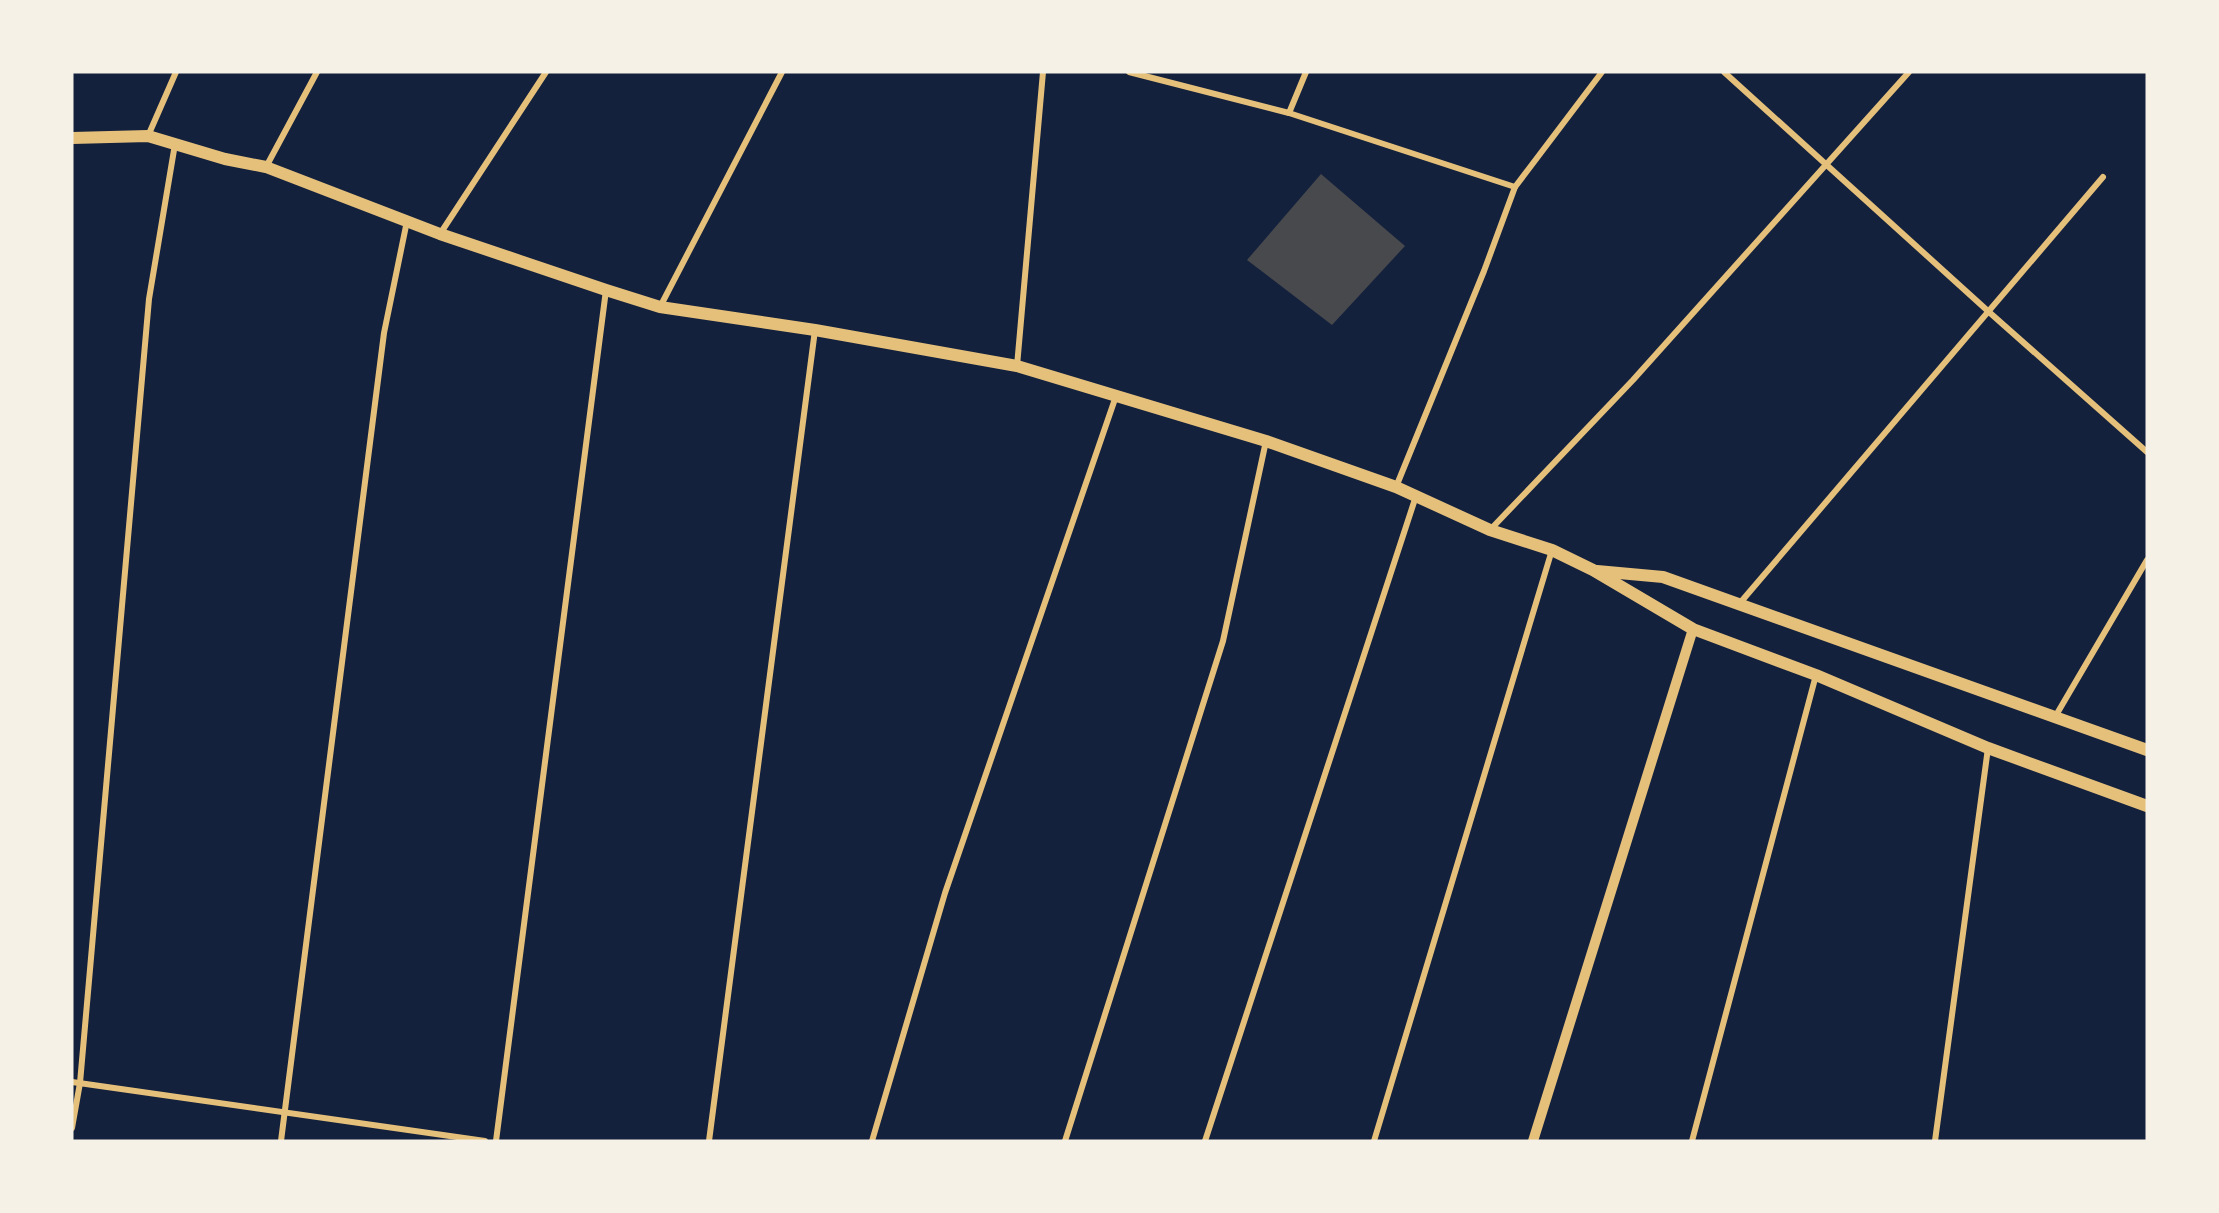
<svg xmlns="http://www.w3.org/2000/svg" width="2219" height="1213" viewBox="0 0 2219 1213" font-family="'Alegreya Sans',sans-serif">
	<rect width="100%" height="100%" fill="#14213d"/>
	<polygon fill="#48494c" points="1321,174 1405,246 1332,325 1247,260"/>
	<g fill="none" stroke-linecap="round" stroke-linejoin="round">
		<g stroke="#e5c07b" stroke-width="6">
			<polyline points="1129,72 1289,113 1515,187"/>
			<polyline points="1724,72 1989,312 2147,452"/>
			<polyline points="1289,113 1306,72"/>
			<polyline points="148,136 176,72"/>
			<polyline points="266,167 317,72"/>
			<polyline points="440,234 546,72"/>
			<polyline points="660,307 782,72"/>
			<polyline points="1017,366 1043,72"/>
			<polyline points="1396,487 1484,271 1515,187 1602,72"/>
			<polyline points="1490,530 1633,380 1909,72"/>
			<polyline points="1740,603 2103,177"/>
			<polyline points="2055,717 2147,560"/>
			<polyline points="72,1082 485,1141"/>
			<polyline points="72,1128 80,1083 149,299 175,144"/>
			<polyline points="281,1141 384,333 407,221"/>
			<polyline points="496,1141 606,290"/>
			<polyline points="709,1141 815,330"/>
			<polyline points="872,1141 945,893 1116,396"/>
			<polyline points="1065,1141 1223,641 1266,441"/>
			<polyline points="1205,1141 1416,496"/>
			<polyline points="1374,1141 1552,550"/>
			<polyline points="1692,1141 1816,675"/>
			<polyline points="1935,1141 1988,748"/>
		</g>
		<polyline stroke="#e5c07b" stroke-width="10" points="1533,1141 1693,629"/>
		<g stroke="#e5c07b" stroke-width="12">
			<polyline points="72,138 148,136 225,159 266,167 440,234 606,290 660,307 815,330 1017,366 1266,441 1396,487 1490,530 1552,550 1593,570 1693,629 1816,675 1988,748 2147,806"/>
			<polyline points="1597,571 1663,577 2147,750"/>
		</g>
	</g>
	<rect width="2219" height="1213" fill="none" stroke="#f6f1e7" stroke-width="147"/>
</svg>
